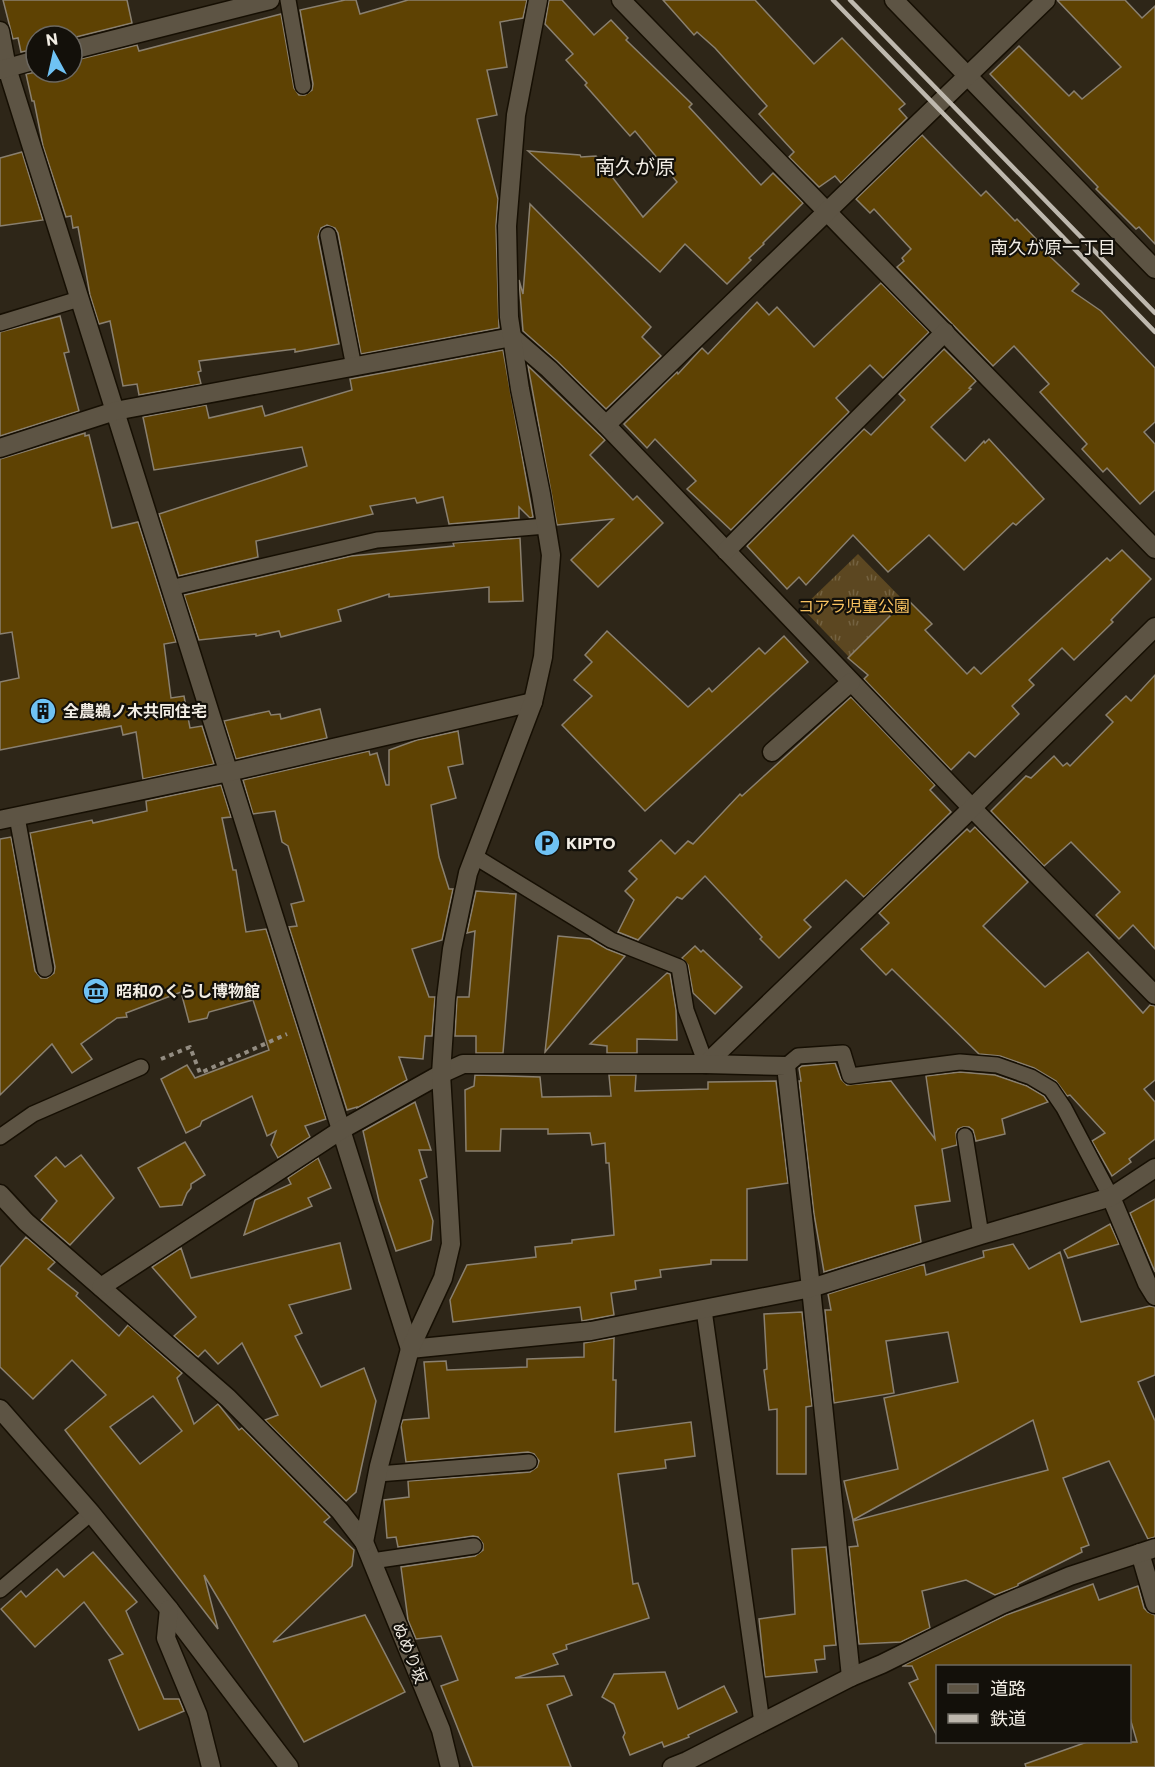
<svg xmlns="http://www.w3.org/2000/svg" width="1155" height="1767" viewBox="0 0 1155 1767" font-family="Commissioner,'Noto Sans JP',sans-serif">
	<defs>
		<pattern id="grass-tufts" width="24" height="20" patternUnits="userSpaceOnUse" patternTransform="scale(1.5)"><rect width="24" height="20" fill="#5c4721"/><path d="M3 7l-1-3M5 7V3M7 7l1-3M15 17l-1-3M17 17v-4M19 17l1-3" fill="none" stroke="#746241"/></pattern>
	</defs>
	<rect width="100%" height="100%" fill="#2e2618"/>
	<polygon fill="url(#grass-tufts)" points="858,554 906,603 849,657 802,608"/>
	<g fill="#5e4203" stroke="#8a8070" stroke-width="1.5" fill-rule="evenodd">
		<polygon points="3,0 127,0 132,23 72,38 72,36 36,36 36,49 21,52 18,38 13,39"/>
		<polygon points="345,0 356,0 360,14 408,0 527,0 523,18 500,22 507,67 487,70 497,115 477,119 498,199 496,226 499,328 361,354 338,233 335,228 327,225 321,228 318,237 339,344 295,352 295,349 199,361 201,371 198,372 201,384 139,395 137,384 123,386 110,321 99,324 90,295 78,227 73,228 71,216 66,217 43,146 34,101 32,101 26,74 36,72 72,72 72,61 137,45 139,51 281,14 294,88 299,95 305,95 312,90 313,84 300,10"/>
		<polygon points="549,0 562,0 594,35 611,20 628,38 626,40 692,104 689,107 761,185 773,173 803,203 763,243 764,244 749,258 751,260 727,284 685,244 660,272 528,151 580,155 581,157 596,156 643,217 677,182 635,131 630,136 585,85 587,83 566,60 573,54 545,24"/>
		<polygon points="663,0 755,0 814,64 842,38 905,104 899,109 907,118 841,183 835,176 819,187 789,157 794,152 759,114 767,106 715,48 697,32 694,35"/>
		<polygon points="1057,0 1125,0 1142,18 1155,6 1155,244 1139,227 1136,229 1096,189 1098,187 990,74 1019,46 1069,96 1074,91 1082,99 1121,67"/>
		<polygon points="922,135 981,196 986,191 1015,221 1017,219 1041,244 1039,246 1079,284 1072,291 1101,311 1155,368 1155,422 1144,432 1155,444 1155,490 1140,504 1107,468 1103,472 1082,449 1087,444 1040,392 1049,384 1014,346 993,366 897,267 904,261 902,258 911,249 874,209 870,213 856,199"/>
		<polygon points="22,152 43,220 0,226 0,158"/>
		<polygon points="530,204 651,327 642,337 661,356 606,409 557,361 523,331 519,280 523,294"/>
		<polygon points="881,283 929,332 883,378 870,365 836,398 849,412 731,530 687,489 696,481 655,439 647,448 624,424 677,372 678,374 702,348 708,354 757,302 769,315 777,307 814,347"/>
		<polygon points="60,316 69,352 64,353 79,411 0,436 0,332"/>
		<polygon points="944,349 976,381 969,388 971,389 931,427 965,461 984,441 985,443 989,439 1044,499 1016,525 1013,523 964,570 929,535 888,572 853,535 806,585 799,577 787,589 747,546 864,429 871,435 905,400 899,394"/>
		<polygon points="503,350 533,517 530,518 519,507 519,518 449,524 443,497 417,503 415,498 370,506 373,514 256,541 258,557 179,576 159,514 307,466 302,447 154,470 143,417 206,405 209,418 262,406 265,416 352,390 350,379"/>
		<polygon points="528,366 605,440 590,455 633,500 637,496 663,523 598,587 571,560 613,519 557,525"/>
		<polygon points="85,433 85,436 89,435 112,528 138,522 176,642 164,644 171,698 184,696 190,728 202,726 214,764 143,779 136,732 123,735 121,726 0,750 0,682 19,678 12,632 0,634 0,459"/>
		<polygon points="520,538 523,601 489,602 489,587 389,597 389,594 338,610 341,621 281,637 279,631 256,636 256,634 199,640 184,595 351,556 454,546 453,543"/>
		<polygon points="1122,550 1151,579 1111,620 1113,622 1074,660 1062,648 1029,680 1034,685 1012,706 1019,714 975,757 969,752 951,770 864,679 868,675 848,658 907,599 932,624 925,630 967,674 974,667 981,674 1107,558 1110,561"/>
		<polygon points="607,631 688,707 709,688 712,692 759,648 765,654 784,636 808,662 645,811 562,725 592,696 574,680 592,662 585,655"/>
		<polygon points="1155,675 1155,949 1133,925 1119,939 1096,915 1120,892 1071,842 1044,866 991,811 1026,776 1031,778 1054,756 1063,766 1067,763 1070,766 1113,722 1106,715 1126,696 1131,701"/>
		<polygon points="851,697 935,785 930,790 951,812 864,897 846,880 804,920 811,927 779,958 760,939 762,937 705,876 682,899 677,897 638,940 618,932 634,900 625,891 637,879 629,871 661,840 675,854 688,841 693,844 740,794 742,796"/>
		<polygon points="320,709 327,738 236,759 224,721 269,711 271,715 280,714 281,719"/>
		<polygon points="458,731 463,764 448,767 456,798 431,805 439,857 449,889 453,889 442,940 412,949 429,997 435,997 432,1036 425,1036 423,1059 399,1057 407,1080 357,1108 357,1107 347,1110 289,927 297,926 291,904 304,901 288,846 282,842 275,811 253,814 243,780 369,751 370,755 377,753 386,785 389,785 389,750 417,740"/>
		<polygon points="221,785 231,817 222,818 233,870 236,870 246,932 266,929 326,1119 305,1126 310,1137 278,1158 271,1145 276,1131 267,1136 252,1096 202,1121 200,1126 186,1133 161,1079 187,1065 195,1078 269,1050 253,1000 209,1012 207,1018 189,1022 181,992 126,1013 127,1017 117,1018 81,1044 92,1059 72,1073 52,1044 0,1095 0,839 11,837 35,971 41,978 47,978 54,973 55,967 30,833 92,820 93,823 147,811 146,801"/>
		<polygon points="975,827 1028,882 983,926 1045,987 1088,952 1143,1013 1150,1005 1155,1006 1155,1080 1144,1089 1155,1102 1155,1139 1129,1159 1131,1162 1112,1176 1092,1141 1105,1133 1070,1095 1067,1096 1056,1081 1034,1068 1000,1056 979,1054 892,969 886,975 861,949 889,923 879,913 967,829 970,832"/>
		<polygon points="476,891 516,894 503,1053 476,1053 476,1036 455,1036 457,997 469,997 475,931 467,933"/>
		<polygon points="558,936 590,939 607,949 625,956 545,1052"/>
		<polygon points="695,946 701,952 703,950 742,987 715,1014 693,993 688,965 682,958"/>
		<polygon points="667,973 670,974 676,1010 677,1040 637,1039 637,1053 607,1053 607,1046 590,1044"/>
		<polygon points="835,1063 841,1079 847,1085 891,1081 935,1139 926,1076 960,1072 995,1075 1027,1086 1044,1096 1048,1102 1002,1119 1005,1134 976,1141 973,1130 969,1127 963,1127 958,1129 956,1133 957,1145 942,1149 950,1201 915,1206 921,1242 824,1272 814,1214 799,1081 801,1081 799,1068 802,1066"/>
		<polygon points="475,1075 540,1077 542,1097 611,1096 609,1075 636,1075 635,1091 708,1089 708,1082 776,1081 788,1183 747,1189 747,1260 711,1260 711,1264 660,1270 661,1277 635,1281 636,1289 611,1293 614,1315 582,1321 580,1307 453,1322 450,1300 467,1265 536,1257 535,1247 572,1243 572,1240 614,1235 609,1163 606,1163 605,1143 592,1145 590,1133 548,1134 548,1129 501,1129 500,1151 466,1151 465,1090 474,1086"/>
		<polygon points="415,1102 431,1150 419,1150 427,1177 420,1180 433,1221 431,1240 396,1251 379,1201 363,1131"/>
		<polygon points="185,1142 205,1175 191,1184 191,1188 187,1193 182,1205 160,1207 138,1168"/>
		<polygon points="81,1155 114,1198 70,1245 41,1220 57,1201 35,1176 56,1157 65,1167"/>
		<polygon points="318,1158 331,1188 308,1198 312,1206 244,1235 255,1200 291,1184 288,1178"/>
		<polygon points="1155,1199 1155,1272 1130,1213"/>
		<polygon points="1110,1224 1119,1244 1068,1258 1064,1250"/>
		<path d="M26,1237L55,1262L48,1269L78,1293L76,1296L119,1336L128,1325L182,1373L177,1378L194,1424L218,1404L239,1430L242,1428L330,1517L324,1522L354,1550L352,1566L273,1642L365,1615L405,1692L304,1742L204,1575L218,1629L65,1430L106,1395L72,1360L33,1399L0,1367V1267ZM153,1396L182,1431L140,1464L110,1427Z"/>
		<polygon points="340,1243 351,1289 289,1305 302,1333 295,1336 321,1387 364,1368 376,1401 356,1492 346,1501 265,1420 278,1415 242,1343 218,1364 205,1350 198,1357 174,1336 196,1317 152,1267 181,1248 191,1278"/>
		<polygon points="1013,1244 1029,1269 1060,1252 1081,1322 1150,1306 1155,1307 1155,1375 1138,1382 1155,1421 1155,1537 1148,1539 1109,1461 1063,1478 1089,1545 1081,1548 1082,1552 1018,1584 1018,1586 995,1595 966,1580 922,1591 930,1628 901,1642 859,1644 849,1547 858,1546 853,1521 1048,1470 1033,1420 853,1520 844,1481 898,1469 884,1398 958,1382 948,1332 886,1341 894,1393 834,1403 825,1310 831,1310 828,1294 924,1264 926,1275 984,1257 983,1251"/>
		<polygon points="802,1312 812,1406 806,1407 806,1474 777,1474 777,1409 769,1410 764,1370 767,1369 764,1314"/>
		<polygon points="614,1338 613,1380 616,1380 615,1432 691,1422 695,1456 665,1460 666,1468 618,1474 633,1584 638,1583 649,1618 566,1645 567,1649 553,1654 558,1664 515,1678 564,1676 572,1695 547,1705 571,1767 473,1767 441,1686 458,1680 441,1636 416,1639 408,1620 401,1567 475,1556 483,1550 483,1544 478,1537 473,1536 398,1547 396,1537 387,1538 384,1500 409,1497 408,1481 530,1472 537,1467 539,1461 534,1454 528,1452 406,1462 401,1425 403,1420 429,1418 424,1362 446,1361 447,1370 527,1367 527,1359 584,1357 584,1343"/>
		<polygon points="826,1547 836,1645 824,1646 825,1659 815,1660 817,1672 765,1677 759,1619 795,1614 792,1549"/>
		<polygon points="93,1552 137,1602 126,1611 164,1699 179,1699 184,1711 139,1730 109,1660 123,1654 84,1602 35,1647 1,1609 21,1591 26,1597 57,1569 64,1577"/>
		<polygon points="1093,1584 1099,1600 1138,1586 1144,1608 1148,1612 1155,1615 1155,1767 1026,1767 1025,1764 1087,1742 1137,1742 1130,1718 1130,1666 938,1666 938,1738 909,1683 918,1679 912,1666 902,1666 1006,1615"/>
		<polygon points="665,1672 678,1709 724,1686 737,1712 688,1735 689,1737 664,1747 662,1742 630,1755 623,1737 625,1733 614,1704 602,1697 614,1674"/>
	</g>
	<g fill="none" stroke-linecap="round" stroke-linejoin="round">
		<g stroke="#160f03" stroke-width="18">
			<g id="service">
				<polyline points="288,0 303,86"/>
				<polyline points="328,235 354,367"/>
				<polyline points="0,323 79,299"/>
				<polyline points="170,588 377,540 546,526"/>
				<polyline points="17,817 45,969"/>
				<polyline points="474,856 611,940 679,967 686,1010 706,1064"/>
				<polyline points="786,1066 798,1056 843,1053 850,1076 960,1062 997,1065 1031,1077 1051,1089 1064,1108 1111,1197"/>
				<polyline points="965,1136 981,1235"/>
				<polyline points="0,1137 33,1114 141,1067"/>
				<polyline points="704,1310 762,1723"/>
				<polyline points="378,1474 529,1462"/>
				<polyline points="372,1561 474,1546"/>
				<polyline points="0,1590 91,1513"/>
			</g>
		</g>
		<g stroke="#160f03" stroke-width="21">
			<g id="minor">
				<polyline points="621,0 1155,549"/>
				<polyline points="894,0 1155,269"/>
				<polyline points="0,31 7,68 410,1349"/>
				<polyline points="72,50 270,0"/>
				<polyline points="0,70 36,60"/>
				<polyline points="512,337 549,369 606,425 972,808 1155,995"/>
				<polyline points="606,425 1046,0"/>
				<polyline points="0,448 115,411 512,337"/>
				<polyline points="726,551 945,332"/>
				<polyline points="772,752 851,682"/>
				<polyline points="0,820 229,772 533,702"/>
				<polyline points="706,1064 972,808 1155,627"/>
				<polyline points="0,1194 26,1222 228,1398 340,1511 364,1542 441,1730 450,1767"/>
				<polyline points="1111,1197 1147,1283 1155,1296"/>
				<polyline points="101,1287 341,1130 441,1074 463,1064 706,1064 786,1066 811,1288 851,1677"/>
				<polyline points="410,1349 591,1331 811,1288 981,1235 1111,1197 1155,1168"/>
				<polyline points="0,1409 91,1513 169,1609 289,1767"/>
				<polyline points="364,1542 379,1466 410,1349 443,1278 451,1244 441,1074 446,998 452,949 468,873 533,702 543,657 551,555 541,494 520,389 509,317 507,226 516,115 538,0"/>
				<polyline points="1140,1553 1155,1604"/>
				<polyline points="169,1609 166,1638 198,1715 211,1767"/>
				<polyline points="672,1767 687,1761 851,1677 882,1664 1001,1605 1070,1576 1155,1548"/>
			</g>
		</g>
		<polyline stroke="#938c81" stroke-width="4" stroke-dasharray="4.5 4.5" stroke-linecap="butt" points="161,1059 190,1047 200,1073 287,1034"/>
		<use href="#service" stroke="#5d5444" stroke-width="15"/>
		<use href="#minor" stroke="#5d5444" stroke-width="18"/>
		<g stroke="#beb8ae" stroke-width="4.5">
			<polyline points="833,0 1155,332"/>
			<polyline points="850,0 1155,313"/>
		</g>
	</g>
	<defs>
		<g id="building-disc" transform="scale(1.35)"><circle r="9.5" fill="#6fc2f4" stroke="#13100a"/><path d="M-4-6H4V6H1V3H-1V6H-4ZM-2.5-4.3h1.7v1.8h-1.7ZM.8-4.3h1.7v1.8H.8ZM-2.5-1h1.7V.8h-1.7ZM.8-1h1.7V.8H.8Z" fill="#111"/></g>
		<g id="parking-disc" transform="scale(1.35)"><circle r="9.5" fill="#6fc2f4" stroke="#13100a"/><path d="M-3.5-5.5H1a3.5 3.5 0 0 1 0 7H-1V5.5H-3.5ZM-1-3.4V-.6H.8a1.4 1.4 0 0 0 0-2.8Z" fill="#111"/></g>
		<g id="museum-disc" transform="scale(1.35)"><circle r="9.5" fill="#6fc2f4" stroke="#13100a"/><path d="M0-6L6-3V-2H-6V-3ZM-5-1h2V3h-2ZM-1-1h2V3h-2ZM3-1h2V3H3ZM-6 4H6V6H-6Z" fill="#111"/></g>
	</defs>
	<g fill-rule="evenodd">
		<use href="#building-disc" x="43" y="711"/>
		<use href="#parking-disc" x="547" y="843"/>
		<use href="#museum-disc" x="96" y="991"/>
	</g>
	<g text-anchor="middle" stroke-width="4.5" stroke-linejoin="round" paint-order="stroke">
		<g font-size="16" fill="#fac461" stroke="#13100a">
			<text x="854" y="612">コアラ児童公園</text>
		</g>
		<g font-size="16" font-weight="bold" fill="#f2ede4" stroke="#13100a" text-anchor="start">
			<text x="63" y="717">全農鵜ノ木共同住宅</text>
			<text x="566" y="849">KIPTO</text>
			<text x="116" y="997">昭和のくらし博物館</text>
		</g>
		<g font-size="16" fill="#f2ede4" stroke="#13100a">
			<text transform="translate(410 1653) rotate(68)" y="6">ぬめり坂</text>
		</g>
		<g font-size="18" fill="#f2ede4" stroke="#13100a">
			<text x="1053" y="254">南久が原一丁目</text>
		</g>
		<g font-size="20" fill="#f2ede4" stroke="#13100a">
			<text x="635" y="174">南久が原</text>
		</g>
	</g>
	<rect x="936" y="1665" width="195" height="78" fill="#13100a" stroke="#6c6861" stroke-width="1.5"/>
	<rect x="948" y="1684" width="30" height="9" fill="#5d5444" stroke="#6c6861" stroke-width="1.5"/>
	<text x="990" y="1695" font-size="18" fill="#f2ede4">道路</text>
	<rect x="948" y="1714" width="30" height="9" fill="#beb8ae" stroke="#6c6861" stroke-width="1.5"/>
	<text x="990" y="1725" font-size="18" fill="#f2ede4">鉄道</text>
	<g transform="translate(54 54) rotate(352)"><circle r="28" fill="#13100a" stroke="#6c6861" stroke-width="1.5"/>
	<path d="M0-4.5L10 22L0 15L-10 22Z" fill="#6fc2f4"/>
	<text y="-9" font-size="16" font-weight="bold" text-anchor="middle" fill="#f2ede4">N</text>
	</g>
</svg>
